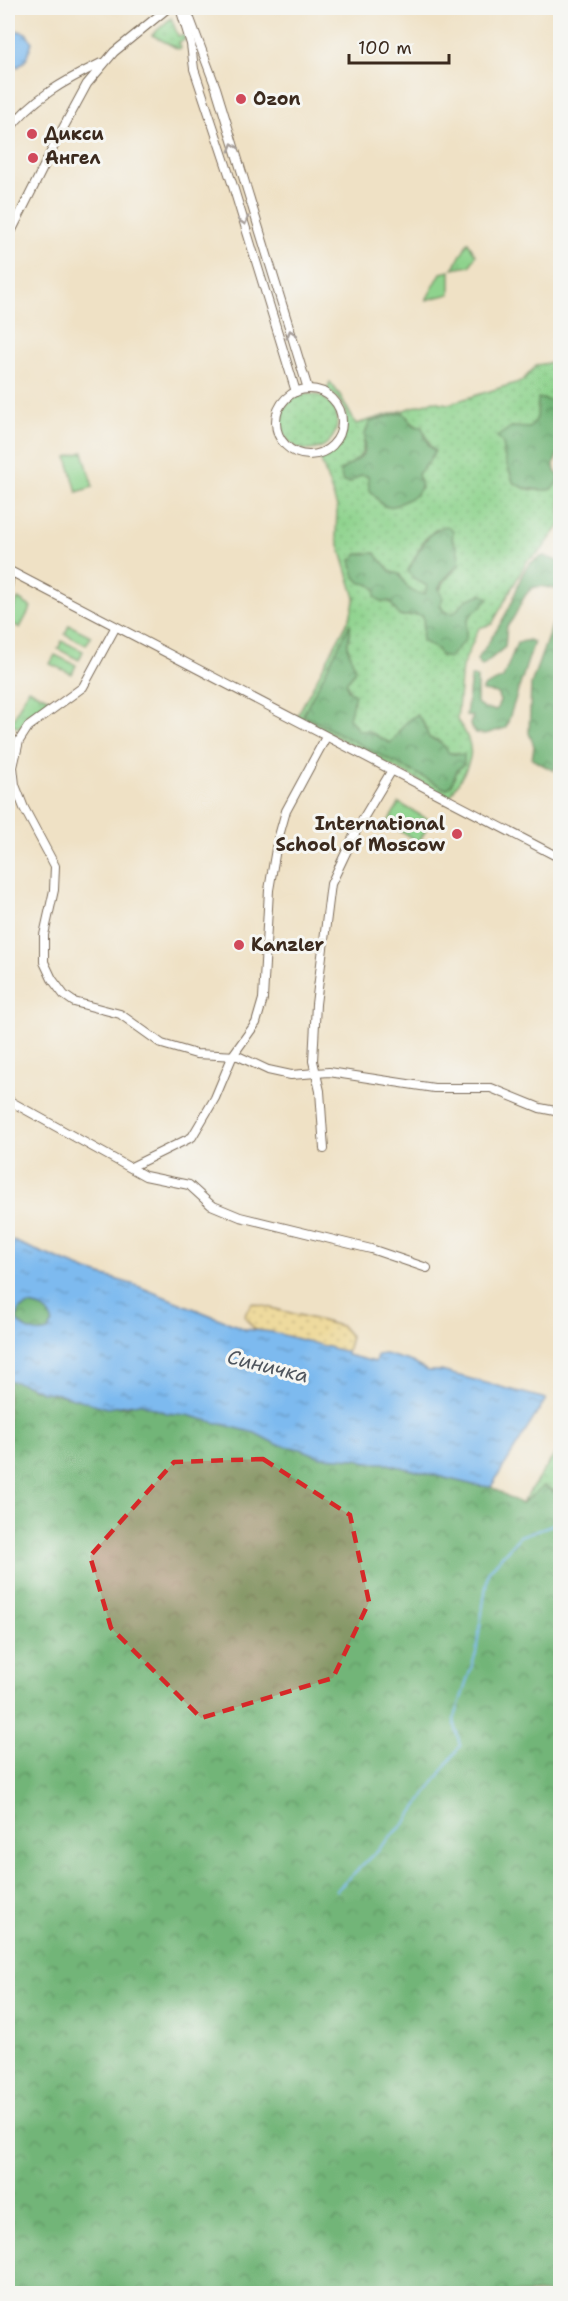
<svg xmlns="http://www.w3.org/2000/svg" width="568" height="2301" viewBox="0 0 568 2301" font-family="'Shantell Sans',sans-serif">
	<defs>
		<pattern id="grass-dots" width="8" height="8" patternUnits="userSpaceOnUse" patternTransform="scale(1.5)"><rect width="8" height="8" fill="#8ed38d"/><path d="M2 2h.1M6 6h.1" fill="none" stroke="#7bb579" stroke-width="1.8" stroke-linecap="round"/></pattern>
		<pattern id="forest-crowns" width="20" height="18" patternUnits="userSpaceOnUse" patternTransform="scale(1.5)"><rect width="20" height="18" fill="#72b578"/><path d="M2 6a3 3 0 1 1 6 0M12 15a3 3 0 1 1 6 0" fill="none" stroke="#5f9362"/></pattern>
		<pattern id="sand-dots" width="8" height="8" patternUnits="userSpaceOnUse" patternTransform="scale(1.5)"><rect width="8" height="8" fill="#eeda9e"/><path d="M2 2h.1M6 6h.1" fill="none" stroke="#cdbb88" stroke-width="1.8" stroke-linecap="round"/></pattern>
		<pattern id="park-tufts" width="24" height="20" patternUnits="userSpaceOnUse" patternTransform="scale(1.5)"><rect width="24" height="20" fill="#8ed38d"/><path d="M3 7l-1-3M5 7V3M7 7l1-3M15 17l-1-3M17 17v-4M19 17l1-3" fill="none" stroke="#7bb579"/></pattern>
		<pattern id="water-ripples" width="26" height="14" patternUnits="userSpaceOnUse" patternTransform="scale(1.5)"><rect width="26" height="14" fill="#7dbaef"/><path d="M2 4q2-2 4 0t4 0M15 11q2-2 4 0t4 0" fill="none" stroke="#6897c1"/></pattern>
	</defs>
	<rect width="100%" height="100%" fill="#f6f6f2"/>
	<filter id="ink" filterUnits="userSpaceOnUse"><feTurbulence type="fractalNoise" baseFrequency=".0167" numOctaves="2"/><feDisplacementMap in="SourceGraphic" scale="12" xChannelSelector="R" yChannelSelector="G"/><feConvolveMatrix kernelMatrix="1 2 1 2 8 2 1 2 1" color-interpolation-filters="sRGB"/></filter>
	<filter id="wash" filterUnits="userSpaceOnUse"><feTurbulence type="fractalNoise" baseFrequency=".008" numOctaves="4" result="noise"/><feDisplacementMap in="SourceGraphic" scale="24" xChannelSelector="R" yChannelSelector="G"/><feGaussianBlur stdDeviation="1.35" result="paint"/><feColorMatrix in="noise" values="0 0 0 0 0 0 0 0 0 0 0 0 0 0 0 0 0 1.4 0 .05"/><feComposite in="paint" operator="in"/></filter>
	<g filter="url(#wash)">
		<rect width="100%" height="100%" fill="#efe1c5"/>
		<g fill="url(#grass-dots)" stroke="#647e56" stroke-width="1.5" fill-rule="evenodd">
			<polygon points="171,18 178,36 184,35 185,40 179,42 181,48 178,49 152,35"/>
			<path d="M560,361V403L554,402L530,428L511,427L503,441L505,448L504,455L513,482C534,494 538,492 558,482L560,477V525L541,551L527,561L492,624L479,628L462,667L457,720C482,753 468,765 450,797L297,716L350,617L355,598L336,535L337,507L320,458C350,444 357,409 327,390L330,382L340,395L356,424L434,401L448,404L522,381L537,365ZM407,416C411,425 420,426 425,433C429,440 428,445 434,451L428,463L418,474L421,488L374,494L369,489L368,476L361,475L355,478L340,471C351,463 366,458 363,442ZM437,528C456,543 458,546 455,570C442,582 432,597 445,612L455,613L483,606C467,612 465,623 466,639L437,649L422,641C422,631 425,625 423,616C414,613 408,617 399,616C389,592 358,585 351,560L375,553L391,572L400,575C407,586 409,594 425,594L428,586L413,578L408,571L424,540ZM350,625C351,633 348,638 348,645C348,662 363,668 346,682L354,702L349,710V718L359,731H368L390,743L396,738L399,730L423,722L429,738L438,740L448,753H457L464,764L457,770L451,786L446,789L303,715Z"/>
			<circle cx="309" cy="422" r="28"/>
			<polygon points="560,1447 560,1494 544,1486 521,1504"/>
		</g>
		<g fill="url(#forest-crowns)" stroke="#56704b" stroke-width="1.5">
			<path d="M538,398L560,403V448L554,464L555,471L560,477C554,493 546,491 532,489C524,488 520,487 513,482C511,473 507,466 505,458C502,449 507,444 497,437L511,427L530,428L537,418Z"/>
			<path d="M403,412C410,419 410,427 422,427L429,446L435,451L428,463L418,474L421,488L416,495L397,505L390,507L383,506L369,489L368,476L361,475L349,483L343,482L340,471C347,466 359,461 363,454C367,446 361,436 370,422Z"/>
			<path d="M446,526L453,531L452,539L457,547L460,563L442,582L439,590L443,598L440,606L445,612L454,613L466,600L482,594L489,599C473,617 465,609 466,639L449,658L441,656L437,649L422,641C422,632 425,625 423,616C414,613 408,617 399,616L390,601L382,602L375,597L376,589L369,584L361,583L355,577L351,560L358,554L375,553L391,572L399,574C407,586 409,594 425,594L427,586L413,578L408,571C418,554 425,531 446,526Z"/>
			<path d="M544,556L560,562V589C552,590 544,585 536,587C521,591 519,616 507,626L505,647L482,666L477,660C488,643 500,626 509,608C520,588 518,564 544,556Z"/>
			<polygon points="560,611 560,752 554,771 532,759 534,746 529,733 531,684 553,623"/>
			<path d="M350,624C351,632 349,635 348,643C346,660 365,666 346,682L348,690L355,694L349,718L359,731H368L390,743C402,733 400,722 417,715L423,722L429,738C440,741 444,744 449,753L464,755V764L457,770L451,786L446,789L303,715Z"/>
			<polygon points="529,640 534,642 506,728 485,734 475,733 470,724 473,716 466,715 471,677 477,677 477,703 485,709 496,710 500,701 497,693 482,691 485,686 503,678 517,643"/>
			<path d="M29,1305C42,1307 48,1310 53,1322L48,1332C36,1335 23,1330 16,1319L20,1309Z"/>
			<polygon points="8,1380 23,1383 36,1390 85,1400 99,1406 125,1407 139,1403 166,1413 187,1415 255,1433 276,1444 301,1449 321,1457 358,1459 370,1463 384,1463 474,1485 491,1487 521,1504 544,1486 560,1494 560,2293 8,2293"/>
		</g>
		<polygon fill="url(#sand-dots)" stroke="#94825e" stroke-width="1.5" points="252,1303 341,1326 351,1337 347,1352 255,1330 245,1317 246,1312"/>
		<g fill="url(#park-tufts)" stroke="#647e56" stroke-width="1.5">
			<polygon points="468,242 476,255 470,266 453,269"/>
			<polygon points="18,599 31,607 20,628 8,621"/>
			<polygon points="28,689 52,700 38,708 19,728 11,724"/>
		</g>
		<g fill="#8ed38d" stroke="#647e56" stroke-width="1.5">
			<polygon points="450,271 450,294 426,300 441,273"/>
			<polygon points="83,452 93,487 77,492 67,457"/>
			<polygon points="69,625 91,636 86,645 65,634"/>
			<polygon points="62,641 83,651 79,660 58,649"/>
			<polygon points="55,655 76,665 72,674 50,664"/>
			<polygon points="399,803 431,821 419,842 387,824"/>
		</g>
		<g fill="url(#water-ripples)" stroke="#5c7286" stroke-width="1.5" fill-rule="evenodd">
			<polygon points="15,30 26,33 32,42 26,60 18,67 8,61 8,43"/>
			<path d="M8,1239L88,1271L135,1285L245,1329L272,1332L347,1352V1355L375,1362L377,1355L385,1354L412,1362L427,1371H441L546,1399L491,1487L474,1485L384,1463H370L358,1459L321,1457L301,1449L276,1444L255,1433L187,1415L166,1413L140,1403L107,1408L60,1394L42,1392L30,1386L8,1380ZM29,1305C42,1307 48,1310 53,1323L48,1331C36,1335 23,1330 16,1319L20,1309Z"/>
		</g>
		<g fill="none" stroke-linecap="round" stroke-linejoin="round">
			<polyline stroke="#7dbaef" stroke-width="2" points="336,1891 406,1822 460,1746 454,1720 476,1653 488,1572 520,1536 560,1522"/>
		</g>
	</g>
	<g filter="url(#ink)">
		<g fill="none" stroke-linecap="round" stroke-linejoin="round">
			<g stroke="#7a6a58" stroke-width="10">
				<g id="minor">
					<polyline points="180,8 191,44 194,69 232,183 296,392"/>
					<polyline points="186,8 216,88 308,389"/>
					<path d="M8,131C31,99 66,80 101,63"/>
					<polyline points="8,238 61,132 87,84 114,52 168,8"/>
					<circle cx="309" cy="422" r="33"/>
					<polyline points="8,570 560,858"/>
					<polyline points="8,588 10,572"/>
					<polyline points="115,628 83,687 28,727 19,741 13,767 15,785 24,808 55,866 54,890 44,935 44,962 52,979 64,995 74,1002 120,1014 162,1044 196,1054 238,1056 268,1070 291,1075 329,1072 434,1088 491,1088 540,1108 560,1112"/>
					<polyline points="8,1100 145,1176 189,1185 211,1205 240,1217 371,1249 427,1268"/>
					<polyline points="324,1149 320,1091 313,1061 316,1004 331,884 358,827 392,770"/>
					<polyline points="131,1167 192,1137 215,1098 233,1055 256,1023 263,999 269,890 277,843 286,811 326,737"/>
				</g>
			</g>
			<use href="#minor" stroke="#fff" stroke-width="8"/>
		</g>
		<defs><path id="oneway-chevron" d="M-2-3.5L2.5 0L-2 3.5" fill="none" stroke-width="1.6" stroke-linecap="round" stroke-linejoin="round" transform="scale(1.5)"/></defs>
		<g stroke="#a79f9a">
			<use href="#oneway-chevron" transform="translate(233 147) rotate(-107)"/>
			<use href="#oneway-chevron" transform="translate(244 221) rotate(73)"/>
			<use href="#oneway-chevron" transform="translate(291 334) rotate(-107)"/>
		</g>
	</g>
	<path fill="#d62828" fill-opacity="0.2" stroke="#d62828" stroke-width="4.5" stroke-dasharray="12 8" stroke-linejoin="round" d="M263,1459L350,1515L369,1602L333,1678L201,1718L111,1628L90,1556L174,1462Z"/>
	<g fill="#d1495b" stroke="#f6f6f2" stroke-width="2">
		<circle cx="241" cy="99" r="6"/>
		<circle cx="32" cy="134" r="6"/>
		<circle cx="33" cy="158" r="6"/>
		<circle cx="457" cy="834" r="6"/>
		<circle cx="239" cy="945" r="6"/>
	</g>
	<g text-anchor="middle" stroke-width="6" stroke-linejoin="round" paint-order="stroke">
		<g font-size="18" font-weight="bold" fill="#3b2a1e" stroke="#f6f6f2" text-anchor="start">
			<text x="253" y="105">Ozon</text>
			<text x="44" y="140">Дикси</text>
			<text x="45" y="164">Ангел</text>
			<text x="445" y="830" text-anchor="end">International<tspan x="445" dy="21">School of Moscow</tspan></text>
			<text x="251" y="951">Kanzler</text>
		</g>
		<g font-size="20" font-style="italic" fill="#4f555d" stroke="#f6f6f2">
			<text transform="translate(268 1366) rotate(14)" y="7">Синичка</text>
		</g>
	</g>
	<rect width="568" height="2301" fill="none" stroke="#f6f6f2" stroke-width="30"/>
	<path d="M349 54v9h100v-9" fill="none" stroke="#3b2a1e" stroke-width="3"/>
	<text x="358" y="54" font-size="18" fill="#3b2a1e" stroke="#f6f6f2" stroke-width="4.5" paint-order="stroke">100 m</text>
</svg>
